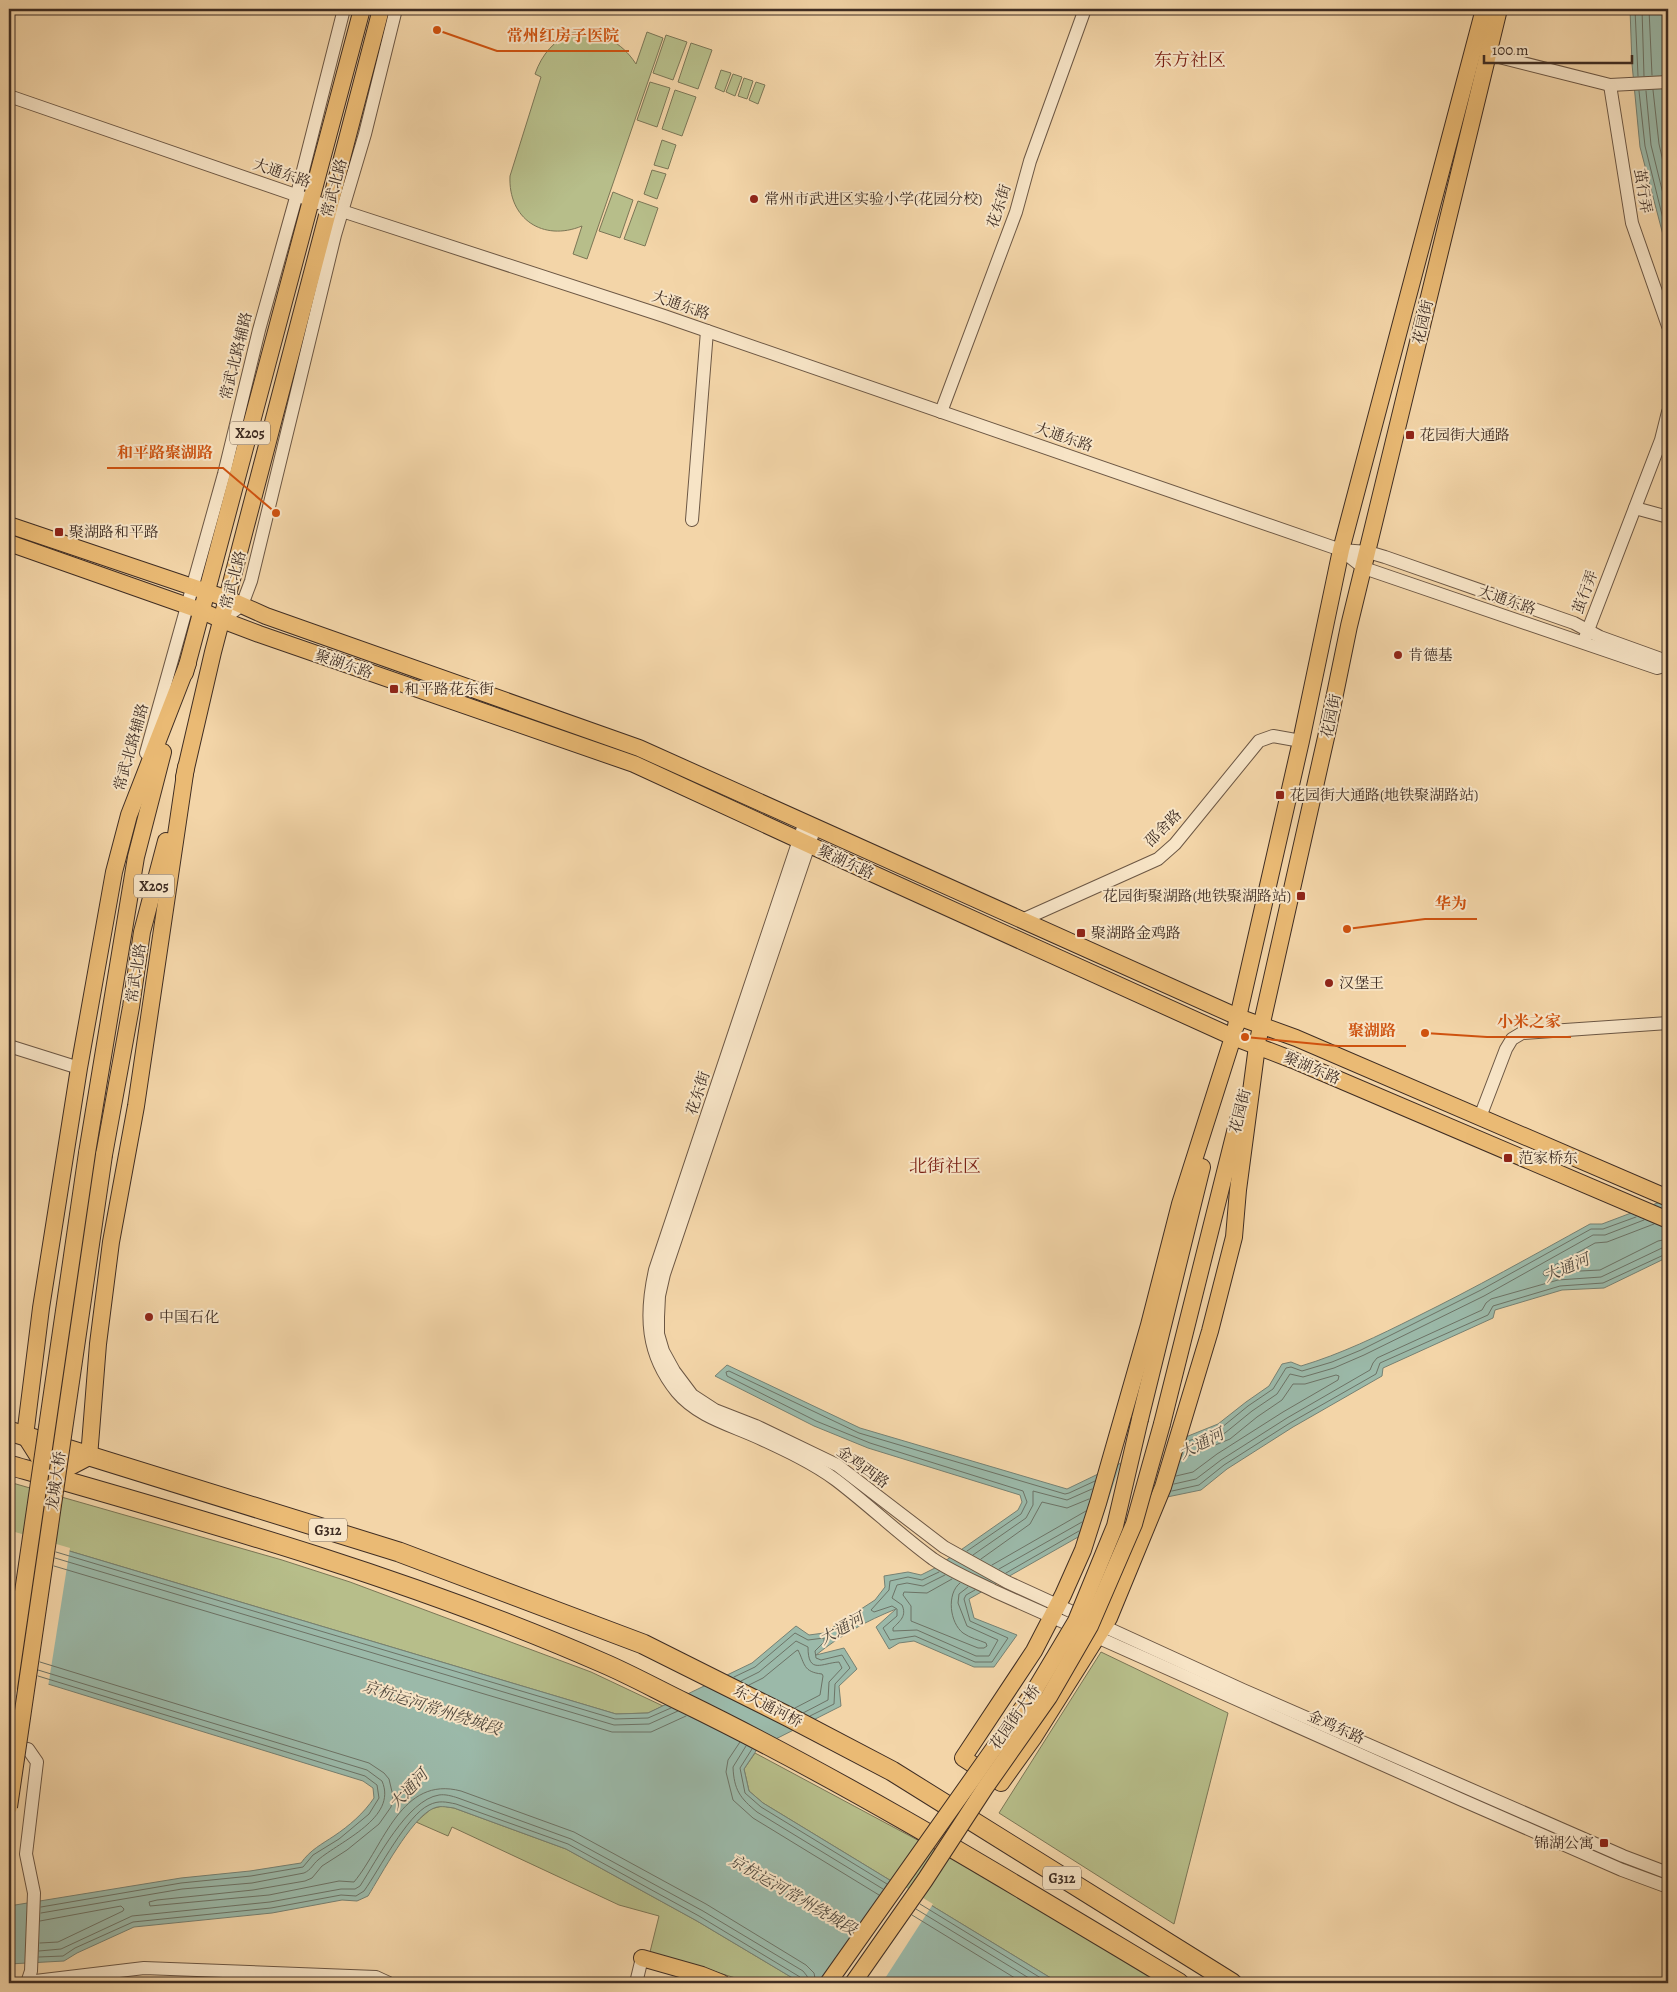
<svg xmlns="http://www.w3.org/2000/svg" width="1677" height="1992" viewBox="0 0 1677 1992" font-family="Alegreya,'Noto Serif SC',serif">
	<rect width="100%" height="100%" fill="#f3d5a8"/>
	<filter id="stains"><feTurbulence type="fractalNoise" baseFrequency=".004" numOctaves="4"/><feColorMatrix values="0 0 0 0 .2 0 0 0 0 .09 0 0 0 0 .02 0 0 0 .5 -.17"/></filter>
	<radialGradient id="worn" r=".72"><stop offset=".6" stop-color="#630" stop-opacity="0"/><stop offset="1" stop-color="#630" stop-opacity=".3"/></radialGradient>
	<g fill="#b7be8a" stroke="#7b7656">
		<path d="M574,32C602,33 621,41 636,64L647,32L663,38L587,259L573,254L582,226C543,242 508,219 510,176L541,77L535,74C542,54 554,40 574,32Z"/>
		<polygon points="666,35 687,42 673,80 653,73"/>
		<polygon points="691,43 712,50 698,89 678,82"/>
		<polygon points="721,70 731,73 724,92 715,88"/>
		<polygon points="733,74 742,77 735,96 726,92"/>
		<polygon points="744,78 753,81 747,99 738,96"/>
		<polygon points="650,82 670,88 657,127 637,120"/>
		<polygon points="756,82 765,85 758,104 749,100"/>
		<polygon points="675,90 696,97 682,136 662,129"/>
		<polygon points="662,140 676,145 668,169 654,165"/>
		<polygon points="652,170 666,174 657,199 644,194"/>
		<polygon points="613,192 633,200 620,238 599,231"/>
		<polygon points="638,201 658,208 645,246 624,239"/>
		<polygon points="9,1482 282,1560 350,1582 591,1672 663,1706 648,1713 616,1714 9,1533"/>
		<polygon points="1101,1652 1228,1713 1174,1924 999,1813"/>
		<polygon points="755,1753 966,1866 1161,1983 1059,1983 763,1803 749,1791 744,1769"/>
		<polygon points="442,1806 454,1808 566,1849 697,1921 801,1983 752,1983 650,1952 659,1916 619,1905 452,1827 448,1836 416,1822 431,1809"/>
	</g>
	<g fill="#9bb9a9" stroke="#768173">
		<polygon points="1630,9 1666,9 1668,254 1640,147 1632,64"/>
		<path d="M1668,1199V1257L1604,1288L1562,1290L1495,1310L1493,1318L1383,1368L1382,1376L1293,1427L1227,1469L1201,1490L1138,1503L969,1599L974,1618L1017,1635L994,1667H974L914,1641L899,1643L889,1649L876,1627L896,1609C866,1621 841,1635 816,1655L844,1648L857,1669L839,1686L841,1706L758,1748L744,1769L749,1791L763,1803L1059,1983H801L697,1921L566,1849L454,1808C446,1807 439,1805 432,1809C411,1819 381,1875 368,1896L357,1901L342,1900L272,1913L134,1927L77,1953L64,1961L9,1964V1906L181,1878L250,1871L301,1863C310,1850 322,1844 334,1836C349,1826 364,1813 374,1798L373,1788L363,1781L9,1672V1533L616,1714L648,1713L752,1663L796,1626L809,1635L824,1633L875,1600L885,1587L884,1576L908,1572L921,1575L935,1568L1018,1510L1022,1502L1020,1495L868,1448L814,1426L715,1376L727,1365L860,1428L1067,1489L1121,1463L1218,1424L1246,1402L1269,1386L1282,1364L1291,1362L1301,1366C1341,1354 1378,1336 1416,1317C1475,1288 1532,1256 1590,1224H1602Z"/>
	</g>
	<g fill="#f3d5a8">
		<polygon points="1179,1437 1158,1501 1139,1505 1099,1528 1122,1459"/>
		<polygon points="15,1532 70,1548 48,1687 9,1675 9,1574"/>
		<polygon points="892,1879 933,1904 882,1983 822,1983"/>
	</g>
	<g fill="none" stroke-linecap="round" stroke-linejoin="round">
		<g stroke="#6d7366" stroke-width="1">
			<polyline points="1635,9 1638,76"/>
			<polyline points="1642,9 1644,76"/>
			<polyline points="1649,9 1652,75"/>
			<polyline points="1653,90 1659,144 1668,183"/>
			<polyline points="1639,91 1645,146 1668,239"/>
			<polyline points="1646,91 1651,145 1668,214"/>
			<polyline points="1654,1224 1607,1242 1595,1243 1544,1271 1543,1274 1545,1276 1560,1272 1600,1270 1658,1241 1668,1239"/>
			<polyline points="1186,1442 1221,1428 1248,1406 1273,1389 1286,1368 1291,1367 1302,1371 1332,1362 1361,1350 1481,1290 1591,1229 1603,1229 1636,1217"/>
			<polyline points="1184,1450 1225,1433 1252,1411 1277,1394 1290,1374 1303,1377 1334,1368 1364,1355 1484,1296 1593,1235 1605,1235 1644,1220"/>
			<polyline points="1176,1476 1193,1472 1217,1454 1283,1412 1338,1380 1339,1376 1336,1375 1305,1384 1293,1384 1282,1400 1257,1417 1230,1439 1181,1459"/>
			<polyline points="1174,1484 1196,1479 1221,1460 1287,1418 1370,1370 1373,1363 1377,1358 1482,1310 1486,1303 1491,1299 1558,1280 1601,1277 1662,1248 1668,1247"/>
			<polyline points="1172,1491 1199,1485 1224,1465 1290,1423 1376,1374 1380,1363 1488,1315 1493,1306 1560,1286 1603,1283 1668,1253"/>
			<polyline points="967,1551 1021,1514 1027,1502 1023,1491 870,1443 816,1421 727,1376 726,1372 729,1371 859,1433 1065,1494 1069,1493 1095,1481"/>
			<polyline points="56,1552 615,1719 648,1718 671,1708"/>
			<polyline points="973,1555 1026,1518 1033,1505 1033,1491 1067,1500 1092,1489"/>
			<polyline points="55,1558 614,1725 649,1724 678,1711"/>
			<polyline points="981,1559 1030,1524 1042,1502 1067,1508 1089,1499"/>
			<polyline points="992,1565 1086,1511"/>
			<polyline points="54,1566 612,1732 651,1732 686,1716"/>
			<polyline points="999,1569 1082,1522"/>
			<polyline points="939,1572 922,1580 908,1577 890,1581 889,1590 871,1610 874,1612 892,1606 897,1609 897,1616 883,1628 890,1640 915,1636 975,1662 992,1662 1008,1638 970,1621 964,1599 966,1595 975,1590"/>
			<polyline points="1006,1573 1079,1531"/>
			<path d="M945,1575L923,1586L907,1583L897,1585L892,1598L902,1605C907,1616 900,1621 893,1628V1631L917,1630L976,1656H989L998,1640L967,1626L958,1603L959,1594L968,1587"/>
			<path d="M952,1579L927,1593L904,1592L903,1595L911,1606V1621L978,1648H984L987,1646L986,1643C979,1640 970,1638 963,1633C950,1623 946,1594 960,1583"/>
			<path d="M40,1662L369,1763L384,1773L389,1779L393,1796L391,1807L379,1824L347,1850L322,1866L312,1878L305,1881L253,1890L157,1900L149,1902L150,1906L269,1895L339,1881L354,1882C384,1846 401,1775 461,1791L574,1832L706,1904L806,1965L814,1973L816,1983"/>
			<path d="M38,1670L367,1770L382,1781C398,1818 340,1841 318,1860C313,1864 311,1870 304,1873L252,1883L182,1889L41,1913"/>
			<polyline points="38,1676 365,1776 377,1785 379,1798 369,1814 339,1839 313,1855 303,1867 251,1876 181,1883 41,1907"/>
			<polyline points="734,1677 755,1667 795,1633 808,1640 824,1638 824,1642 815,1651 816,1658 821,1660 842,1655 850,1668 835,1684 834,1704 810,1716"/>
			<path d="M741,1681L759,1672L796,1641L808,1647C808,1675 822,1663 839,1662L842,1668L829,1682L828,1700L803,1713"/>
			<path d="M749,1685L763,1678L796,1651L798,1650C805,1664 803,1672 822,1674L823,1676L820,1695L795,1708"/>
			<polyline points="740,1742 728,1760 726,1772 733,1800 753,1818 879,1895"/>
			<path d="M746,1746L733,1767C734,1790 740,1798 757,1812L883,1889"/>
			<polyline points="752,1749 740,1768 745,1793 761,1807 887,1884"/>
			<polyline points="920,1904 1049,1983"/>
			<polyline points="916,1909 1037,1983"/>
			<polyline points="912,1915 1023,1983"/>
			<polyline points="40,1943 58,1942 123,1911 124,1909 121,1906 40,1921"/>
			<path d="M39,1951L61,1949L132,1916L270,1902L341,1889H355L360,1886C377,1860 407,1800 439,1795C445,1794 452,1796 458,1798L571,1839L703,1911L803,1971L807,1976L809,1983"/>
			<path d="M39,1957L63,1956L75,1948L133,1922L271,1908L341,1895L356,1896L364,1891C379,1870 407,1815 429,1805C439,1800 446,1802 456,1804L568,1844L699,1916L800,1977L802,1983"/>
		</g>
		<g stroke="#6c5744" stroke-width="14">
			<g id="minor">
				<polyline points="1487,54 1610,85 1668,82"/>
				<polyline points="1610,85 1632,223 1668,326"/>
				<polyline points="9,96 342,211 664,316 1341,550 1368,552 1385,557 1574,623 1600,637 1661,659 1668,665"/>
				<polyline points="941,412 1016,212 1030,161 1085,9"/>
				<polyline points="1635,508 1668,517"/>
				<polyline points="692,520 707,331"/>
				<polyline points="1341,550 1364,568 1657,668 1668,665"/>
				<polyline points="222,620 242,605 251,581 335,235 365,134 396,9"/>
				<polyline points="1585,638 1661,440 1668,412"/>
				<polyline points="146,753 224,474 259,330 297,194 344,9"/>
				<path d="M805,822L655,1270C645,1315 646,1354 677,1392C698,1417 731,1425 759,1438C785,1450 813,1463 836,1480C869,1505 900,1535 933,1559C952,1572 974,1581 994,1591L1462,1800L1622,1870L1668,1887"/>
				<polyline points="815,827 664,1274 659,1296 658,1317 658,1334 663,1351 674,1371 692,1395 715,1410 756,1426 837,1465 944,1547 1007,1582 1243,1690 1623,1856 1668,1873"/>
				<polyline points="1022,920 1158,859 1175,844 1259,741 1273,736 1301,741"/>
				<polyline points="9,1046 79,1068"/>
				<polyline points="1480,1117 1506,1049 1512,1039 1522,1033 1668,1023"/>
				<polyline points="9,1745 28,1749 37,1762 26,1854 34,1893 31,1971 27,1983"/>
				<polyline points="27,1982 144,1968 376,1977 389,1983"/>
				<polyline points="636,1983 642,1958"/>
			</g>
		</g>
		<g stroke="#3f2d23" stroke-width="18">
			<g id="major">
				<polyline points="9,525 228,599 266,616 639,748 1238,1017 1296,1038 1668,1198"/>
				<polyline points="9,543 202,611 222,620 259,634 634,764 825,852 1233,1037 1293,1060 1668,1220"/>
				<polyline points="185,673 362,9"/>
				<polyline points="186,767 136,1106 111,1242 98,1344 89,1457 51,1477 25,1436 41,1308 79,1068 114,872 129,815 188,663"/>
				<polyline points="184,777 213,652 381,9"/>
				<polyline points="1236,1026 1301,741 1341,550 1484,9"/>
				<polyline points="1259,1036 1327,733 1349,626 1499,9"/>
				<polyline points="1233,1037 1180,1204 1149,1325 1098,1503 1083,1550 1063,1595 1034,1651 963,1758 1001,1783 1034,1737 1109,1618 1163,1487 1210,1331 1234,1237 1238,1190 1257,1046"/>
				<polyline points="87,1153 136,857 163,752"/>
				<polyline points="104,1155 131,1007 142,932 166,841"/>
				<polyline points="1140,1419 1202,1167"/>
				<polyline points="1162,1424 1238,1120"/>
				<polyline points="642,1958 702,1975 722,1983"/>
			</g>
		</g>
		<g stroke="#3f2d23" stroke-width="21">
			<g id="highway">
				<polyline points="9,1431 399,1552 643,1644 789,1717 892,1771 1232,1983"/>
				<path d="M9,1465C209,1522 412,1579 603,1663C631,1675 658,1690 685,1703C855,1786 1017,1886 1179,1983"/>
			</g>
		</g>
		<use href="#minor" stroke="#f7e4c6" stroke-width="12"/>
		<use href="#major" stroke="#eaba74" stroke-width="16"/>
		<use href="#highway" stroke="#eaba74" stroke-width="19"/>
		<g stroke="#3f2d23" stroke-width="18" stroke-linecap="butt">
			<g id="major-bridge">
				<polyline points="9,1688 87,1153"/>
				<polyline points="9,1807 104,1155"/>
				<polyline points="828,1983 1033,1693 1076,1621 1115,1526 1140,1419"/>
				<polyline points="853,1983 925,1880 985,1788 1049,1697 1090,1626 1134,1524 1162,1424"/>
			</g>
		</g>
		<use href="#major-bridge" stroke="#eaba74" stroke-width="16"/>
	</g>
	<g fill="#8f2418" stroke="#f7e4c6" stroke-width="2">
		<circle cx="754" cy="199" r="5"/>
		<rect x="1405" y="430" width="10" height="10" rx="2.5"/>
		<rect x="54" y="527" width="10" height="10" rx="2.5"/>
		<circle cx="1398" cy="655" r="5"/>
		<rect x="389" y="684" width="10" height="10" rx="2.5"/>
		<rect x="1275" y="790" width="10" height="10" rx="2.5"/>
		<rect x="1296" y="891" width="10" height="10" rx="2.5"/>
		<rect x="1076" y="928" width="10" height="10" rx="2.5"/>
		<circle cx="1329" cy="983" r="5"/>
		<rect x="1503" y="1153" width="10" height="10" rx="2.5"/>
		<circle cx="149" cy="1317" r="5"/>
		<rect x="1599" y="1838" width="10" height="10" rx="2.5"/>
	</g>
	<g text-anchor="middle" stroke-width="4" stroke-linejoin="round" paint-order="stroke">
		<g fill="#f7e4c6" stroke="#766454" stroke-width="1">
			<rect x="230" y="421.5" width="40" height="23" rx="4"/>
			<rect x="134" y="874.5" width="40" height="23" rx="4"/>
			<rect x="309" y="1518.5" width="38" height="23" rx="4"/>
			<rect x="1043" y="1866.5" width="38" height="23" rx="4"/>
		</g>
		<g font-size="14" font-weight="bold" fill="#3f2d23">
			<text x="250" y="438">X205</text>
			<text x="154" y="891">X205</text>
			<text x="328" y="1535">G312</text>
			<text x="1062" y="1883">G312</text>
		</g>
		<g font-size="15" fill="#3f2d23" stroke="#f7e4c6">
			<text transform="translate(282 173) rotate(19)" y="5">大通东路</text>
			<text transform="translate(334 188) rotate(-75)" y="5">常武北路</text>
			<text transform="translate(1643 191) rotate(81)" y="5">茧行弄</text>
			<text transform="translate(999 206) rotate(-72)" y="5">花东街</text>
			<text transform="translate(681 305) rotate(19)" y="5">大通东路</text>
			<text transform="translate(1423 322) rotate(-77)" y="5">花园街</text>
			<text transform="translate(236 356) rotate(-76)" y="5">常武北路辅路</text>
			<text transform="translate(1064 437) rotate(19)" y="5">大通东路</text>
			<text transform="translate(233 580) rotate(-75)" y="5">常武北路</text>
			<text transform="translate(1585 592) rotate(-69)" y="5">茧行弄</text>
			<text transform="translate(1507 600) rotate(19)" y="5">大通东路</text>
			<text transform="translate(344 664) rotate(19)" y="5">聚湖东路</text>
			<text transform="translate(1331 716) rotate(-78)" y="5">花园街</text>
			<text transform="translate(131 747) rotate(-74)" y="5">常武北路辅路</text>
			<text transform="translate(1163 828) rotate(-45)" y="5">邵舍路</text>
			<text transform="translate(846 862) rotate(25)" y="5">聚湖东路</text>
			<text transform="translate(136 973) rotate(-81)" y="5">常武北路</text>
			<text transform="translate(1312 1068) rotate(23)" y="5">聚湖东路</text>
			<text transform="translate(698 1093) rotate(-72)" y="5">花东街</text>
			<text transform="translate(1240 1111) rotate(-76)" y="5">花园街</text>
			<text transform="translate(863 1467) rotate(36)" y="5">金鸡西路</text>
			<text transform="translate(56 1481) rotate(-82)" y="5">龙城大桥</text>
			<text transform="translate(768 1706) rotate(27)" y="5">东大通河桥</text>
			<text transform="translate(1015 1717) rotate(-55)" y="5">花园街大桥</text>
			<text transform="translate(1336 1727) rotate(24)" y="5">金鸡东路</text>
		</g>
		<g font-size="15" fill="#3f2d23" stroke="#f7e4c6" text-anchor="start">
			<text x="764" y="204">常州市武进区实验小学(花园分校)</text>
			<text x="1420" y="440">花园街大通路</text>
			<text x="69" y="537">聚湖路和平路</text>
			<text x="1408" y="660">肯德基</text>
			<text x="404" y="694">和平路花东街</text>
			<text x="1290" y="800">花园街大通路(地铁聚湖路站)</text>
			<text x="1291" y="901" text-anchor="end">花园街聚湖路(地铁聚湖路站)</text>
			<text x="1091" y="938">聚湖路金鸡路</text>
			<text x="1339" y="988">汉堡王</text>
			<text x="1518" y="1163">范家桥东</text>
			<text x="159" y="1322">中国石化</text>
			<text x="1594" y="1848" text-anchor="end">锦湖公寓</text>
		</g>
		<g font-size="16" font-style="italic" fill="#51493e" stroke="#f7e4c6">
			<text transform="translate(1566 1267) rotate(-23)" y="6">大通河</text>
			<text transform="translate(1201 1443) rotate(-27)" y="6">大通河</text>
			<text transform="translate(841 1628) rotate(-29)" y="6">大通河</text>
			<text transform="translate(432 1707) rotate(18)" y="6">京杭运河常州绕城段</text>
			<text transform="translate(408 1789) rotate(-47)" y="6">大通河</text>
			<text transform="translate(793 1894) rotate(30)" y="6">京杭运河常州绕城段</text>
		</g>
		<g font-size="18" fill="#7a1f14" stroke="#f7e4c6">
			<text x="1190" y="66">东方社区</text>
			<text x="945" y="1172">北街社区</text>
		</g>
	</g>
	<path fill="none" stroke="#cf520f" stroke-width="2" d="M437 30L497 51H629M276 513L223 468H107M1347 929L1425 919H1477M1425 1033L1487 1037H1571M1245 1037L1338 1046H1406"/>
	<g fill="#cf520f" stroke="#f7e4c6" stroke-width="2">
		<circle cx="437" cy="30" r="5"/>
		<circle cx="276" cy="513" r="5"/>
		<circle cx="1347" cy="929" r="5"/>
		<circle cx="1425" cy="1033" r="5"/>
		<circle cx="1245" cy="1037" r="5"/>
	</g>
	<g font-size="16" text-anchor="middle" font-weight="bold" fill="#cf520f" stroke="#f7e4c6" stroke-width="4" stroke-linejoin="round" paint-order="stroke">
		<text x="563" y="41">常州红房子医院</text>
		<text x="165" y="458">和平路聚湖路</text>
		<text x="1451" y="909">华为</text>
		<text x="1529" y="1027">小米之家</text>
		<text x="1372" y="1036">聚湖路</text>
	</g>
	<rect width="1677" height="1992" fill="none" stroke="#f3d5a8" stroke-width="30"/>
	<rect x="10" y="10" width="1657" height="1972" fill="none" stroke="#3f2d23" stroke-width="2.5"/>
	<rect x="15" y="15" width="1647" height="1962" fill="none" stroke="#3f2d23"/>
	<path d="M1484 55v8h148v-8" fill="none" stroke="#3f2d23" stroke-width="2.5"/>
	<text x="1492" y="55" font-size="15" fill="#3f2d23" stroke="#f7e4c6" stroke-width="4" paint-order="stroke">100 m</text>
	<rect width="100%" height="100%" filter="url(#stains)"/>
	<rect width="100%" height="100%" fill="url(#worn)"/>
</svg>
